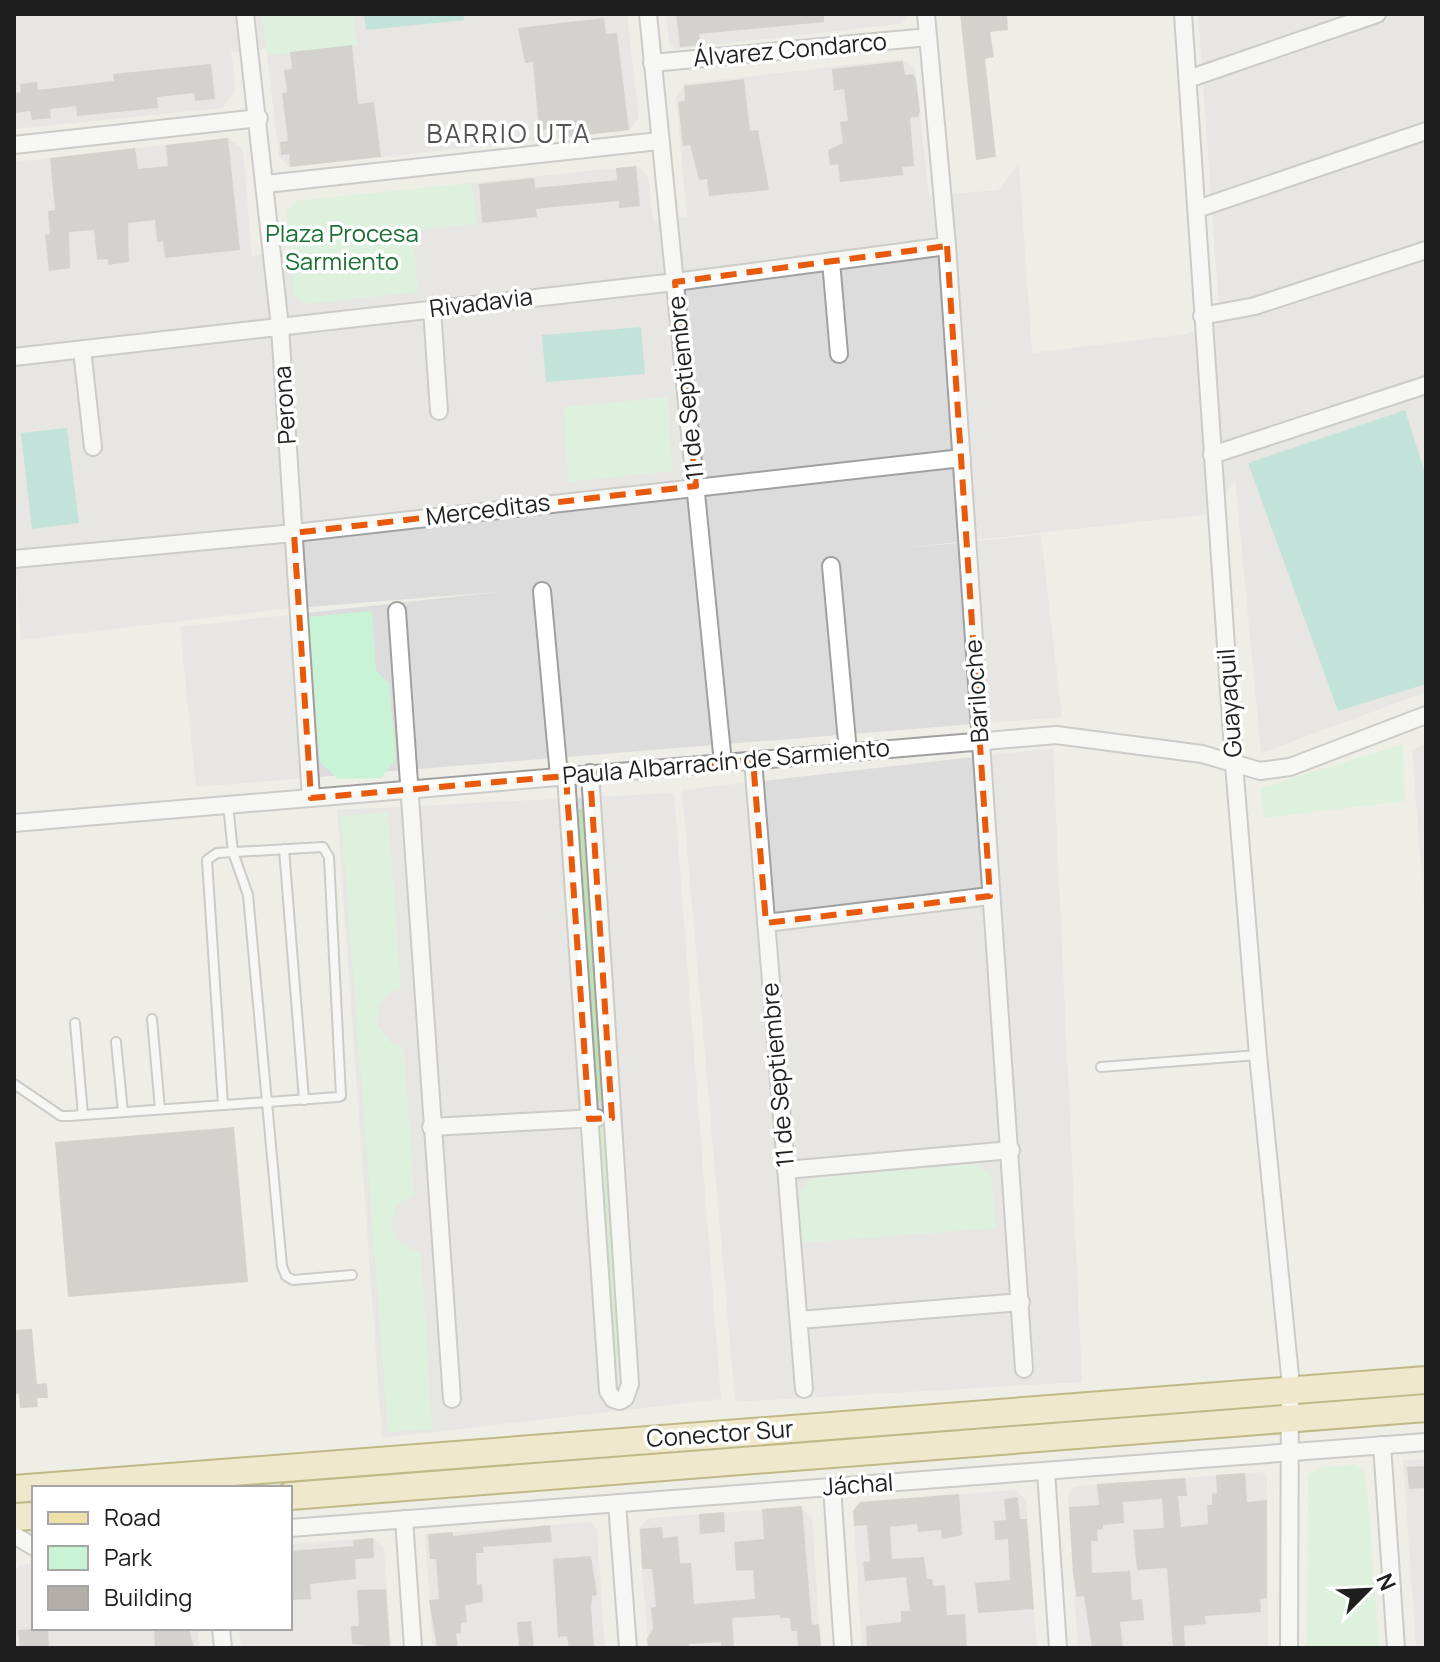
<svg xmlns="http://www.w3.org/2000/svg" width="1440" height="1662" viewBox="0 0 1440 1662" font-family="Manrope,sans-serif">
	<rect width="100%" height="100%" fill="#eeeee7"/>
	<g fill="#dddcdc">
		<polygon points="14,14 627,14 639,118 629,130 289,167 279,157 267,55 357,45 356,39 231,52 236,90 222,108 14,129"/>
		<polygon points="666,14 908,14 900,24 675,49 669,42"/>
		<polygon points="1198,14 1426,14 1426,692 1261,753 1235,479 1211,514 904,548 1041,535 1062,717 196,787 180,627 497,592 284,609 21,640 14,546 14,162 228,138 243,150 252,256 290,252 287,212 297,201 637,166 648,176 653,220 687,217 676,97 684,84 902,59 915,69 929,196 998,190 1019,164 1032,353 1185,334 1220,323"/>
		<polygon points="1426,744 1426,932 1412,750"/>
		<polygon points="1053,748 1082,1382 735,1402 682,790"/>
		<polygon points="674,793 721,1399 382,1438 337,810"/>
		<polygon points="1426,1459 1426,1648 1416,1648 1403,1460"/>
		<polygon points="1262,1472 1267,1477 1268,1648 1078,1648 1068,1495 1075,1486"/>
		<polygon points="1015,1490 1026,1500 1037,1648 862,1648 853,1511 860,1502"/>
		<polygon points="799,1507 812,1517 821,1648 648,1648 639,1528 649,1518"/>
		<polygon points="590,1522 597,1530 605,1648 433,1648 425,1534"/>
		<polygon points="372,1538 384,1548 391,1648 241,1648 239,1628 290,1628 290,1544"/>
		<polygon points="34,1564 34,1628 198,1628 199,1648 16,1648 14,1571 20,1565"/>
	</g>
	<g fill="#c0e2b3">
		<polygon points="575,809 585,809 604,1102 596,1103"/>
		<polygon points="608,1125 623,1362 613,1360 596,1126"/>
		<polygon points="1201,1409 1169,1416 246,1488 175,1488"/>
	</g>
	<g fill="#c9f3d5">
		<polygon points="262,14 353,14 357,45 267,55"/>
		<polygon points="472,183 476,224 413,230 418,292 306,304 294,295 287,212 297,201"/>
		<polygon points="668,397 672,471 568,482 564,407"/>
		<polygon points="372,611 376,671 389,683 396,760 381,778 338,779 320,762 308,617"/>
		<polygon points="1403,744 1405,801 1264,818 1261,788"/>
		<path d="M388,812L401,989C383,994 376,1005 377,1024L391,1043L404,1047L414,1194L397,1205L391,1224L399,1243L421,1253L432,1429L388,1432L341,816Z"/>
		<polygon points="976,1164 992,1177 995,1228 801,1243 799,1192 813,1178"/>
		<polygon points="1356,1464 1366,1475 1379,1648 1307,1648 1308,1475 1318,1468"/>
	</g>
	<g fill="#8fd3c7">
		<polygon points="364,14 463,14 464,20 366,30"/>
		<polygon points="641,327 645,374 546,382 542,335"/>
		<polygon points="1405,410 1426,476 1426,684 1338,711 1248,463"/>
		<polygon points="67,428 79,523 32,529 21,433"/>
	</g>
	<g fill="#b3b0aa">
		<polygon points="676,14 824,14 824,22 699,34 701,45 680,47"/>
		<polygon points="960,14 1007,14 1008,30 990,32 994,57 985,59 996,157 976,160"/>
		<polygon points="604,18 606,34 617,33 629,130 569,137 568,127 539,130 533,62 525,63 518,28"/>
		<polygon points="352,45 358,104 374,102 381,157 290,167 289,154 281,155 280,142 288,141 282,93 287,92 284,70 292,69 290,52"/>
		<polygon points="903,61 905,75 913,74 916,80 920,111 918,117 910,118 914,166 902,167 903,175 840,182 838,164 830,165 828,150 843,143 840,122 848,121 844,89 834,91 832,69"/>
		<polygon points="211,64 215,99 195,101 194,93 157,97 158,108 77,116 76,106 50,109 51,118 32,120 30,111 14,113 14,93 21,92 20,84 37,82 38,90 114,81 113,74"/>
		<polygon points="744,79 750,131 758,130 769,190 709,196 707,179 699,180 690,145 683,146 678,102 685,101 684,86"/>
		<polygon points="228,138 240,250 165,258 163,241 157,242 155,220 128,223 129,262 108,265 108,259 97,260 94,230 69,232 70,268 49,271 45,235 50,234 48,211 55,210 50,158 135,148 138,169 168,166 166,145"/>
		<polygon points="636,166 640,206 619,208 619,201 553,207 536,209 537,217 482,223 479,184 534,178 535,188 617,180 616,168"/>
		<polygon points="234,1127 248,1282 68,1297 55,1142"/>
		<polygon points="32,1329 37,1384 47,1383 48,1398 37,1398 38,1407 20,1408 19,1394 14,1395 15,1330"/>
		<polygon points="1426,1466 1426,1488 1409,1489 1407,1467"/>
		<polygon points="1245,1473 1247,1502 1267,1500 1267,1598 1260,1599 1261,1612 1205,1616 1206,1624 1184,1626 1185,1648 1173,1648 1167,1568 1137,1570 1133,1530 1164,1528 1162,1499 1123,1502 1124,1523 1103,1525 1103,1529 1097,1530 1098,1541 1091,1541 1092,1573 1130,1571 1132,1600 1142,1599 1144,1620 1120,1622 1123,1648 1092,1648 1084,1596 1077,1597 1073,1575 1069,1507 1099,1505 1097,1484 1185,1478 1187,1496 1178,1496 1181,1527 1208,1524 1207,1505 1212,1505 1212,1494 1217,1493 1216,1475"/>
		<polygon points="959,1494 962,1535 942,1539 941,1530 918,1532 917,1524 890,1527 892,1559 924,1557 927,1579 932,1579 933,1586 945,1585 947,1615 965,1614 967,1648 867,1648 866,1626 901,1622 901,1611 910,1611 906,1577 865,1581 863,1562 870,1561 867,1525 854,1526 853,1511 860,1502"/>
		<polygon points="1018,1497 1020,1519 1027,1519 1034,1609 978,1613 975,1583 1010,1580 1008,1539 995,1540 994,1521 1006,1520 1004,1499"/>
		<polygon points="802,1506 812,1625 819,1624 821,1646 798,1648 797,1631 791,1631 790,1618 780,1618 780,1615 732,1618 734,1648 721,1648 721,1642 689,1644 689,1648 648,1648 647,1639 653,1629 651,1608 656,1607 652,1569 642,1569 640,1529 662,1527 663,1538 678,1536 680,1563 691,1563 694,1604 755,1599 753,1570 736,1571 734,1542 764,1539 762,1509"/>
		<polygon points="724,1512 725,1532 700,1534 699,1514"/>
		<polygon points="550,1525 552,1542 483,1547 484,1553 476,1553 477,1585 482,1584 483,1602 465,1605 467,1622 461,1623 461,1633 456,1634 458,1648 437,1648 429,1600 439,1599 436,1559 430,1559 428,1534 453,1532 453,1536"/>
		<polygon points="373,1538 374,1558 355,1559 356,1579 310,1584 311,1599 290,1600 290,1551 354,1546 353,1540"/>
		<polygon points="591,1556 597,1595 592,1596 591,1607 594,1648 569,1648 567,1636 558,1637 553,1559"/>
		<polygon points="386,1589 390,1648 352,1644 351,1626 359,1626 357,1590"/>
		<polygon points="531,1621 534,1648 519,1648 517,1622"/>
		<polygon points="48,1628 49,1648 20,1648 18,1630"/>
		<polygon points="154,1628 189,1628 194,1648 155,1648"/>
	</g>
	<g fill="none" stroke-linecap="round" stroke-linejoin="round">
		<g stroke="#a0a0a0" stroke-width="12">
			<g id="service">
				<polyline points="228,805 233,852 248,895 282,1266 286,1276 293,1280 352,1275"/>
				<polyline points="284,849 304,1100"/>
				<polyline points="152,1019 160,1109"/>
				<polyline points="75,1023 83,1115"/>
				<polyline points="116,1042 123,1112"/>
				<polyline points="1101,1067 1258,1055"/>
				<polyline points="14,1084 61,1116 69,1116 338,1097 341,1096 329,857 323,847 217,853 207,860 223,1105"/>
			</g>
		</g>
		<g stroke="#a0a0a0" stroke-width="20">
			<g id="minor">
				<polyline points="245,14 280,327 311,798"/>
				<polyline points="648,14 723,763"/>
				<polyline points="926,14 947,246 1024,1369"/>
				<polyline points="1183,14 1234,764 1258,1055 1290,1376 1289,1648"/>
				<polyline points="652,63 928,37"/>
				<polyline points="1188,79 1377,14"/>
				<polyline points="14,145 259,118"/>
				<polyline points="266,184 659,141"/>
				<polyline points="1197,209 1426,131"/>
				<polyline points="831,261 839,354"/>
				<polyline points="432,309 439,411"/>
				<polyline points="1202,316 1255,306 1426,250"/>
				<polyline points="82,350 93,447"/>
				<polyline points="14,357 675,282 947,246"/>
				<polyline points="1212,455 1426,385"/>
				<polyline points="14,559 294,533 962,458"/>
				<polyline points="831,566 848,752"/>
				<polyline points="542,591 559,776"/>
				<polyline points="397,611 452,1399"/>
				<polyline points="753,760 804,1389"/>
				<polyline points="566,776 608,1391 613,1399 620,1401 625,1398 630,1384 590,773"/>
				<polyline points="14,823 1056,735 1202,754 1260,771 1290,767 1426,715"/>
				<polyline points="766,923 990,896"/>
				<polyline points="431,1127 597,1118"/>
				<polyline points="786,1170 1011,1150"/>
				<polyline points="799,1320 1021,1302"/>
				<polyline points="1382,1445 1396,1648"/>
				<polyline points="1046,1471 1058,1648"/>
				<polyline points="832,1487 843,1648"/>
				<polyline points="617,1503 628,1648"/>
				<polyline points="404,1519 413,1648"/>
				<polyline points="290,1528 1426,1442"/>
				<polyline points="14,1535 34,1547"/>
				<polyline points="221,1628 223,1648"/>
			</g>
		</g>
		<g stroke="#877913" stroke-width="30">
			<g id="primary">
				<polyline points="14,1489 1426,1380"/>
				<polyline points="290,1496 1426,1408"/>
				<polyline points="14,1517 34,1516"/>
			</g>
		</g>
		<use href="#service" stroke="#fff" stroke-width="8"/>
		<use href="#minor" stroke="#fff" stroke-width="16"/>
		<use href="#primary" stroke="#f0e1aa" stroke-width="26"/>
	</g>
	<path d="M0 0H1440V1662H0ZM947,246L990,896L766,923L753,760L590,773L612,1118L589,1119L566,776L311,798L294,533L696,486L675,282Z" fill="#eeeee7" fill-opacity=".55" fill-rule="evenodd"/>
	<path fill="none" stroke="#e8590c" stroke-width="6" stroke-dasharray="16 10" stroke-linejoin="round" d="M947,246L990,896L766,923L753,760L590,773L612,1118L589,1119L566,776L311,798L294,533L696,486L675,282Z"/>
	<g text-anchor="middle" stroke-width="7" stroke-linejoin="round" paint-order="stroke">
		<g font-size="24" fill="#1f1f1f" stroke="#fff">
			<text transform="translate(790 50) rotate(-5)" y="8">Álvarez Condarco</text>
			<text transform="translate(481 303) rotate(-7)" y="8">Rivadavia</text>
			<text transform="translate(686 388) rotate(-96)" y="8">11 de Septiembre</text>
			<text transform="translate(285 405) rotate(-94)" y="8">Perona</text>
			<text transform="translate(488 510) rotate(-7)" y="8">Merceditas</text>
			<text transform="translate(977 691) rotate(-94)" y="8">Bariloche</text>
			<text transform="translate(1230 703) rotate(-94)" y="8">Guayaquil</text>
			<text transform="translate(726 762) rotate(-5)" y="8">Paula Albarracín de Sarmiento</text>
			<text transform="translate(778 1075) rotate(-95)" y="8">11 de Septiembre</text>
			<text transform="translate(720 1434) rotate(-4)" y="8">Conector Sur</text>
			<text transform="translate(858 1485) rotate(-4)" y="8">Jáchal</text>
		</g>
		<g font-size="24" fill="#1a7033" stroke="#fff">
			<text x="342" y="242">Plaza Procesa<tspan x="342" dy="28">Sarmiento</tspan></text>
		</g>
		<g font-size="26" letter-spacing="2" fill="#525252" stroke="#fff">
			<text x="509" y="143">BARRIO UTA</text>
		</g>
	</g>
	<rect width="1440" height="1662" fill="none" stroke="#1f1f1f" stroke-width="32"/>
	<rect x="32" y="1486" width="260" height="144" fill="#ffffff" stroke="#a5a5a5" stroke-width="2"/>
	<rect x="48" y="1512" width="40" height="12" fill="#f0e1aa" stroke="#a5a5a5" stroke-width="2"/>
	<text x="104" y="1526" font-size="24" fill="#1f1f1f">Road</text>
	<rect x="48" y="1546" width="40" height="24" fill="#c9f3d5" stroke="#a5a5a5" stroke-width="2"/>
	<text x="104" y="1566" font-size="24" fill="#1f1f1f">Park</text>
	<rect x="48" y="1586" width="40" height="24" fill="#b3b0aa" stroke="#a5a5a5" stroke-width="2"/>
	<text x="104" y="1606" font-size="24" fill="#1f1f1f">Building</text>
	<g transform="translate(1368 1590) rotate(66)" stroke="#ffffff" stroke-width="6" paint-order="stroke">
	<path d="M0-6L14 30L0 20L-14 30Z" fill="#1f1f1f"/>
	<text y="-12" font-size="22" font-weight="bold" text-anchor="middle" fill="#1f1f1f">N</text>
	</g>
</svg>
